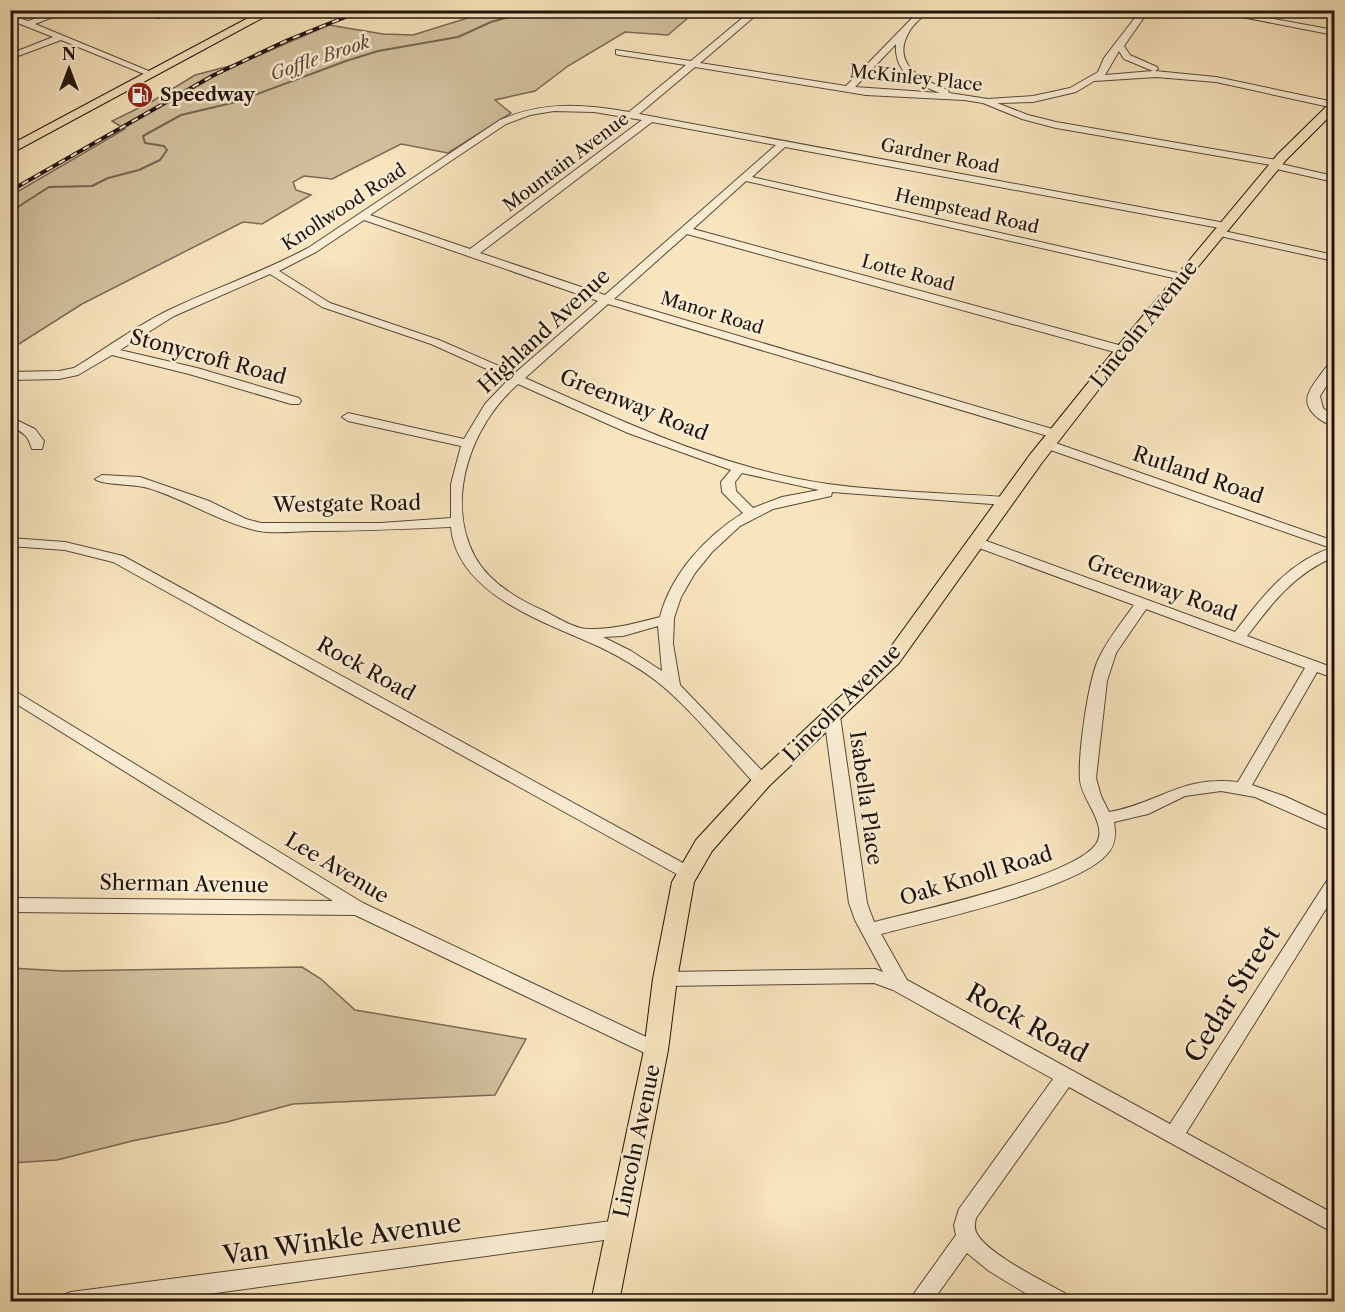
<svg xmlns="http://www.w3.org/2000/svg" width="1345" height="1312" viewBox="0 0 1345 1312" font-family="'Libre Caslon Text',serif">
	<rect width="100%" height="100%" fill="#f8e4bd"/>
	<filter id="stains"><feTurbulence type="fractalNoise" baseFrequency=".00333" numOctaves="4"/><feColorMatrix values="0 0 0 0 .2 0 0 0 0 .09 0 0 0 0 .02 0 0 0 .5 -.17"/></filter>
	<radialGradient id="worn" r=".72"><stop offset=".6" stop-color="#630" stop-opacity="0"/><stop offset="1" stop-color="#630" stop-opacity=".3"/></radialGradient>
	<g fill="#d3c19f" stroke="#7a6a55" stroke-width="1.5">
		<polygon points="490,11 696,11 668,35 625,32 568,66 535,91 495,100 511,113 448,153 401,144 332,179 304,176 293,182 296,190 311,195 262,224 243,222 82,304 19,344 11,344 10,196 125,129 112,121 151,102 195,75 241,63 329,25 383,34 413,35"/>
		<polygon points="302,967 321,979 355,1010 526,1039 495,1095 293,1104 227,1122 132,1141 57,1160 11,1163 11,968 63,971"/>
	</g>
	<g fill="none" stroke-linecap="round" stroke-linejoin="round">
		<polyline stroke="#766651" stroke-width="2" points="10,212 49,187 92,186 108,178 139,170 160,160 167,150 164,146 145,143 143,136 181,115 236,102 346,61 378,51 458,37 491,22 534,10"/>
		<g stroke="#574838" stroke-width="2">
			<g id="minor">
				<polygon points="58,10 71,10 35,24 156,74 149,76 61,40 10,59 10,54 53,37 10,20 10,15 28,21"/>
				<polygon points="137,10 151,10 163,16 159,18"/>
				<path d="M752,10H762L700,63L846,86L920,10H929C923,17 913,24 909,32C890,65 923,80 948,90L949,93L988,99L1033,96L1070,88L1098,72L1104,58L1141,10H1149L1124,46L1130,55L1157,67L1158,69L1155,71L1216,77L1334,102V108L1216,82L1156,77L1094,81L1076,92L1033,102L997,103L1028,115L1056,122L1277,160L1280,161L1281,164L1334,176V182L1272,168L1271,165L1056,128L1022,119L983,103L964,100L866,95L695,67L639,114L1225,223L1230,226L1225,229L785,147L752,177L1182,274L1188,277L1182,280L746,181L693,229L1126,347L1128,350L1126,353H1118L687,234L614,299L1059,431L1061,434L1055,438L1051,437L608,304L525,378C622,421 722,469 828,484C886,492 947,493 1005,497L1012,501L1005,505L832,492L831,496L773,509L740,526L712,552L695,573L681,597L674,618L673,644L680,685L768,777L770,781L768,785H756C724,751 691,708 655,680C639,668 622,658 604,649C552,624 457,597 451,527C405,529 360,531 314,531C296,531 276,534 259,531C223,524 185,499 148,488C136,484 101,485 95,479L102,475L140,477L209,501L246,519L261,523H381L451,518V484L461,446L348,421L342,417L348,413L464,439L485,404L509,379L431,344L322,307L270,274L174,316L120,350L197,368L299,398L301,401L299,404H291L189,374L112,355L78,375L59,379L10,380V372L59,371L74,368C105,349 136,326 169,310C215,288 263,272 308,248L500,120C543,101 584,104 629,112L686,65L619,55L616,54V50L691,61ZM896,44C894,73 916,84 940,93L855,87ZM1119,51L1124,59L1153,71L1105,75ZM554,111L594,112L642,120L470,249L370,215L506,124L530,115ZM652,122L776,145L605,295L480,253ZM364,220L598,301L515,373L439,340L330,303L279,271L316,252ZM518,384L628,433L731,470L721,482L722,492L743,513C706,536 671,574 660,617C637,623 612,630 588,629C574,629 555,616 542,610C517,599 489,582 475,557C444,499 472,424 518,384ZM742,473L819,490L782,497L753,508L736,491L735,482ZM658,626L662,671L631,651L603,637L623,636Z"/>
				<polygon points="1175,10 1242,13 1334,30 1334,35 1242,17"/>
				<polygon points="1219,230 1334,255 1334,261 1215,235 1214,233"/>
				<path d="M1334,361V374L1320,396L1323,408L1334,417V426C1322,423 1303,410 1308,395C1312,384 1323,372 1330,362Z"/>
				<path d="M10,417L35,429L44,441L42,449H32C27,434 25,434 10,426Z"/>
				<path d="M1047,440L1334,541V557C1295,573 1272,603 1247,636L1334,668V678L1317,672L1252,785L1284,796L1334,819V832L1255,797L1221,791L1185,796L1148,814L1114,822C1116,833 1116,844 1108,853C1080,889 929,921 881,934L907,980L1170,1124L1328,879L1334,877V896L1186,1133L1334,1214V1233L1069,1087L976,1218C975,1223 974,1227 976,1232C985,1253 1047,1283 1068,1295L1071,1302H1040L989,1271L967,1253L932,1302H908L956,1235L954,1225L959,1209L1053,1079L893,990L874,983L665,986L658,984L656,979L658,974L665,972L875,969L883,972L855,920L849,903L824,716L826,712H838L840,716L867,903L874,922C917,911 1074,877 1096,844C1109,825 1081,799 1080,780C1078,755 1088,680 1099,658C1108,639 1122,622 1134,605L971,545L969,542L971,539H981L1235,632C1262,597 1287,563 1331,548L1042,447L1041,444L1042,441ZM1146,609L1305,668L1238,782C1181,775 1160,803 1109,812L1101,796L1096,778L1107,681L1116,653Z"/>
				<polygon points="10,538 65,542 123,556 694,869 697,873 694,877 688,879 682,877 113,562 65,550 10,546"/>
				<polygon points="10,688 363,903 663,1045 666,1050 663,1055 656,1058 649,1055 355,915 10,912 10,898 333,901 10,700"/>
				<polygon points="619,1220 626,1222 630,1229 626,1236 619,1238 149,1302 60,1302 63,1295 71,1292"/>
			</g>
		</g>
		<g stroke="#21140b" stroke-width="2">
			<g id="major">
				<polygon points="263,10 277,10 10,154 10,145"/>
				<polygon points="1330,103 1334,103 1334,112 1286,160 1127,353 1041,464 899,663 769,786 712,851 694,882 677,979 668,1050 619,1302 591,1302 644,1050 653,979 672,882 696,840 755,776 885,655 1029,456 1117,347 1278,154"/>
			</g>
		</g>
		<use href="#minor" fill="#faedd4" fill-rule="evenodd"/>
		<use href="#major" fill="#f8e4bd" fill-rule="evenodd"/>
		<g stroke="#21140b" stroke-width="4">
			<polyline id="rail" points="10,191 214,75 288,40 363,10"/>
		</g>
		<use href="#rail" stroke="#faedd4" stroke-width="2" stroke-dasharray="7" stroke-linecap="butt"/>
	</g>
	<defs>
		<g id="fuel-disc" transform="scale(1.35)"><circle r="9.5" fill="#8f2418" stroke="#faedd4"/><path d="M-5.5-6h7V0h2V4h1.3V-2.5L3-4.5l.8-.8L6-3V5H2.5V1h-1V6h-7ZM-4.2-4.7v3.2H.2V-4.7Z" fill="#fff"/></g>
	</defs>
	<g fill-rule="evenodd">
		<use href="#fuel-disc" x="140" y="95"/>
	</g>
	<g text-anchor="middle" stroke-width="5" stroke-linejoin="round" paint-order="stroke">
		<g font-size="18" font-style="italic" fill="#5a4b3a" stroke="#faedd4">
			<text transform="translate(320 58) rotate(-19)" y="6">Goffle Brook</text>
		</g>
		<g font-size="18" fill="#21140b" stroke="#faedd4">
			<text transform="translate(916 78) rotate(6)" y="6">McKinley Place</text>
			<text transform="translate(940 156) rotate(11)" y="6">Gardner Road</text>
			<text transform="translate(566 162) rotate(-37)" y="6">Mountain Avenue</text>
			<text transform="translate(344 207) rotate(-33)" y="6">Knollwood Road</text>
			<text transform="translate(967 211) rotate(13)" y="6">Hempstead Road</text>
			<text transform="translate(908 273) rotate(15)" y="6">Lotte Road</text>
			<text transform="translate(712 313) rotate(17)" y="6">Manor Road</text>
		</g>
		<g font-size="18" font-weight="bold" fill="#21140b" stroke="#faedd4" text-anchor="start">
			<text x="160" y="101">Speedway</text>
		</g>
		<g font-size="21" fill="#21140b" stroke="#faedd4">
			<text transform="translate(1144 324) rotate(-51)" y="7">Lincoln Avenue</text>
			<text transform="translate(544 331) rotate(-43)" y="7">Highland Avenue</text>
			<text transform="translate(208 357) rotate(15)" y="7">Stonycroft Road</text>
			<text transform="translate(634 405) rotate(22)" y="7">Greenway Road</text>
			<text transform="translate(1198 475) rotate(19)" y="7">Rutland Road</text>
			<text transform="translate(347 504) rotate(-1)" y="7">Westgate Road</text>
			<text transform="translate(1162 588) rotate(20)" y="7">Greenway Road</text>
			<text transform="translate(366 669) rotate(29)" y="7">Rock Road</text>
			<text transform="translate(842 703) rotate(-45)" y="7">Lincoln Avenue</text>
			<text transform="translate(866 798) rotate(82)" y="7">Isabella Place</text>
			<text transform="translate(337 868) rotate(31)" y="7">Lee Avenue</text>
			<text transform="translate(976 876) rotate(-17)" y="7">Oak Knoll Road</text>
			<text transform="translate(184 884) rotate(1)" y="7">Sherman Avenue</text>
			<text transform="translate(637 1141) rotate(-78)" y="7">Lincoln Avenue</text>
		</g>
		<g font-size="26" fill="#21140b" stroke="#faedd4">
			<text transform="translate(1232 994) rotate(-58)" y="9">Cedar Street</text>
			<text transform="translate(1027 1023) rotate(29)" y="9">Rock Road</text>
			<text transform="translate(342 1239) rotate(-8)" y="9">Van Winkle Avenue</text>
		</g>
	</g>
	<rect width="1345" height="1312" fill="none" stroke="#f8e4bd" stroke-width="36"/>
	<rect x="12" y="12" width="1321" height="1288" fill="none" stroke="#21140b" stroke-width="3"/>
	<rect x="18" y="18" width="1309" height="1276" fill="none" stroke="#21140b" stroke-width="1.5"/>
	<g transform="translate(69 69)" stroke="#faedd4" stroke-width="4.5" paint-order="stroke">
	<path d="M0-4.5L10 22L0 15L-10 22Z" fill="#21140b"/>
	<text y="-9" font-size="16" font-weight="bold" text-anchor="middle" fill="#21140b">N</text>
	</g>
	<rect width="100%" height="100%" filter="url(#stains)"/>
	<rect width="100%" height="100%" fill="url(#worn)"/>
</svg>
